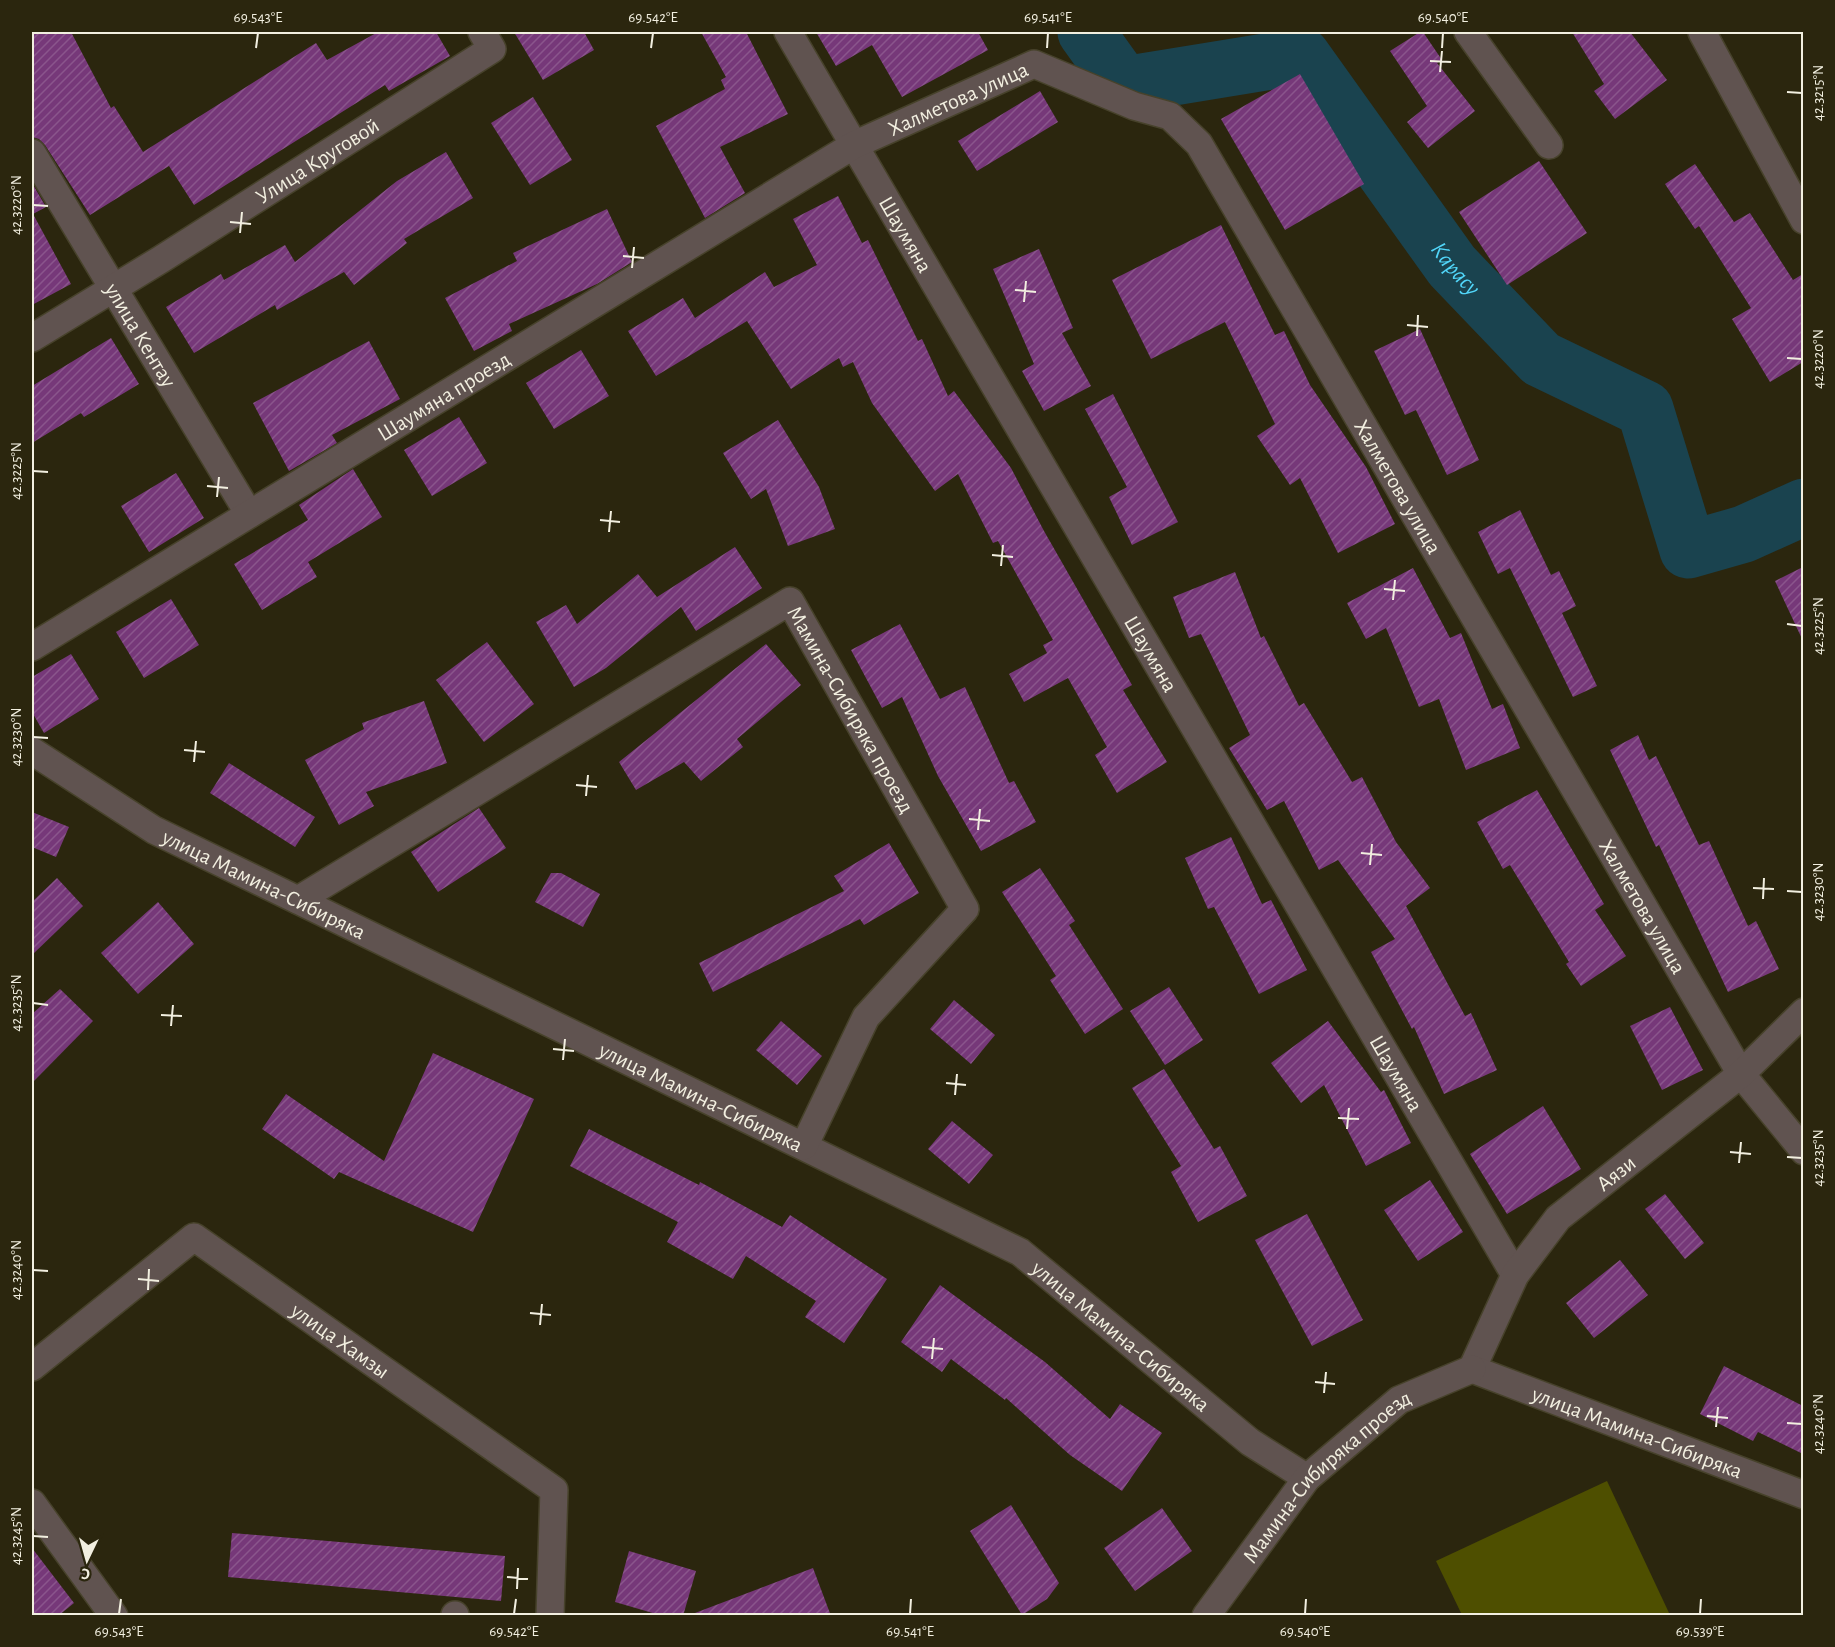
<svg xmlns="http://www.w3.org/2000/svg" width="1835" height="1647" viewBox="0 0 1835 1647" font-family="'Alegreya Sans',sans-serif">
	<defs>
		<pattern id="building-hatch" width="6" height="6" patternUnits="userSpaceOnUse" patternTransform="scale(1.5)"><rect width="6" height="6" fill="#763879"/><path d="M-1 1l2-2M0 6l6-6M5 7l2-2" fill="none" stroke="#8a558c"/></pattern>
	</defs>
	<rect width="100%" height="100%" fill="#2b260e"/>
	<polygon fill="#4e4f00" points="1607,1481 1670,1615 1462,1615 1436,1561"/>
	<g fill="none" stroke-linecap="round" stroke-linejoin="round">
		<path stroke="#1a434f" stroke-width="57" id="s1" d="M1086,32L1124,85L1302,56L1452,266L1541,359L1645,409L1688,550L1744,534L1804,507"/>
	</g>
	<g fill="url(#building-hatch)">
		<polygon points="32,32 71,32 111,108 114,106 143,152 316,43 327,60 378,32 436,32 450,56 389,91 385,85 194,205 169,166 90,215 45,145 39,139 32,137"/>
		<polygon points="514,32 584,32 594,50 543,80"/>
		<polygon points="701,32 746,32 788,114 720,147 745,193 705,218 656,126 725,89 721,80 726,77"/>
		<polygon points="816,32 978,32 988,50 902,97 872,45 836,66"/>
		<polygon points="1420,32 1423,32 1442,60 1437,63 1475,111 1428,148 1407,122 1427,106 1390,51"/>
		<polygon points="1572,32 1630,32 1667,80 1615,119 1594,91 1604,84"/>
		<polygon points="1300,74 1364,184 1285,230 1221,119"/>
		<polygon points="1040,91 1058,122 977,171 958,141"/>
		<polygon points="533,97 572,160 530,185 491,123"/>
		<polygon points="446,152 473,198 404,239 407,243 354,285 344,272 277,310 275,305 194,353 166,307 221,274 224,280 285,245 295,262 397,181"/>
		<polygon points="1539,161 1587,233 1507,285 1459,212"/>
		<polygon points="1695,164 1734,222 1750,213 1793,280 1803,274 1803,362 1770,382 1732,319 1751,308 1699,226 1695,229 1665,184"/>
		<polygon points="32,183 46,207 33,214 71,284 32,305"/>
		<polygon points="838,196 862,243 868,240 918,341 922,339 948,396 954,391 1011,468 1044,531 1132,685 1123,690 1167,762 1117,793 1095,755 1107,747 1068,678 1024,702 1009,674 1047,653 1043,645 1053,640 998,541 993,543 958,474 935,491 872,403 853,362 843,367 839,358 791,389 747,321 656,376 628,331 683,298 695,318 765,272 774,287 817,265 793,219"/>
		<polygon points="607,209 632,262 597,284 509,324 512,331 474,351 445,298 517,261 513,253"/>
		<polygon points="1221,225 1275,335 1284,331 1310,385 1366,467 1395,524 1338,553 1300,478 1290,485 1257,436 1275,424 1225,322 1151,359 1112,280"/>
		<polygon points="1039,249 1073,328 1062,333 1091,386 1044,411 1022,371 1034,364 993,269"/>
		<polygon points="1420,329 1479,460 1447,475 1416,410 1405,415 1374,351"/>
		<polygon points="111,338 139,384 84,417 81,413 32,443 32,386"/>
		<polygon points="369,341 400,399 332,435 337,443 289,471 253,403"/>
		<polygon points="581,350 609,396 554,429 526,383"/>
		<polygon points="1113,394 1178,522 1132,545 1109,497 1127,487 1085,409"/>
		<polygon points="459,417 487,463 432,496 404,450"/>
		<polygon points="778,420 819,487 835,529 788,546 766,489 751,499 723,453"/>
		<polygon points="353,469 382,517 308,562 317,577 262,610 234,564 308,520 299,505"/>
		<polygon points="176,473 204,518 149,552 121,506"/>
		<polygon points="1520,510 1551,575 1559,571 1576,606 1562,613 1597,686 1573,697 1510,568 1498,574 1478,532"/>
		<polygon points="735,547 762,588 696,631 681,607 606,668 574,687 536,622 566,605 577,624 638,574 657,597"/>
		<polygon points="1803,567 1803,641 1775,581"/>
		<polygon points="1413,568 1450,638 1461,633 1492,709 1503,704 1520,748 1466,770 1439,699 1419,707 1386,628 1366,639 1347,603"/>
		<polygon points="1235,572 1261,638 1264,636 1299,706 1304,703 1352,782 1362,777 1396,842 1430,888 1406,906 1465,1016 1471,1013 1497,1070 1444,1094 1414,1027 1412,1029 1371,952 1395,939 1338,860 1319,870 1284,801 1267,810 1229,748 1250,735 1201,634 1189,638 1173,597"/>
		<polygon points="171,599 199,645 144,678 116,632"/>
		<polygon points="900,624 940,699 965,687 1009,783 1014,781 1036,822 981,851 938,776 902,697 882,708 851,650"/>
		<polygon points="487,642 534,704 484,742 436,680"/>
		<polygon points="766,644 801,685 737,739 743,747 701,781 684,762 636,790 619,762"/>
		<polygon points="71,654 99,699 44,733 32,712 32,677"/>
		<polygon points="424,701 447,763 366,792 374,806 339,825 305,760 364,729 362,723"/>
		<polygon points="1638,735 1649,760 1656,756 1699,845 1709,841 1748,926 1756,921 1779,969 1728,992 1659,845 1656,847 1610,750"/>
		<polygon points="229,763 315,817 295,847 210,793"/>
		<polygon points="1537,790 1604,904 1595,910 1626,956 1581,986 1566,964 1569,962 1510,865 1503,869 1477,822"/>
		<polygon points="479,808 506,848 438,892 411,852"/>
		<polygon points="32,812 69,827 56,857 32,847"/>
		<polygon points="1231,837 1262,904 1271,900 1307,970 1259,994 1214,907 1208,909 1185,858"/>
		<polygon points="889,843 919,893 864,925 860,919 713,992 699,963 844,891 834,876"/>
		<polygon points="1040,868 1075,921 1069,925 1123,1009 1085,1034 1050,980 1056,976 1002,892"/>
		<polygon points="551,873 561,873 600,894 583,927 535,902"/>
		<polygon points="57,878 83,906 32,955 32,902"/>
		<polygon points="158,902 194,944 138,994 101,953"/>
		<polygon points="1169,987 1203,1040 1165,1065 1130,1011"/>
		<polygon points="60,989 93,1021 32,1083 32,1014"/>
		<polygon points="954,1000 995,1035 971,1064 930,1029"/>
		<polygon points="1670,1007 1703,1070 1662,1090 1630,1026"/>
		<polygon points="781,1021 822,1056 797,1085 756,1050"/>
		<polygon points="1328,1021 1381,1092 1384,1090 1411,1143 1366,1166 1324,1085 1301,1103 1271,1063"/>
		<polygon points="433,1053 534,1099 473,1232 339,1172 334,1179 262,1129 286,1094 384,1161"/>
		<polygon points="1164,1069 1214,1149 1220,1146 1247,1196 1198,1222 1171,1172 1181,1166 1132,1088"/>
		<polygon points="1543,1106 1581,1169 1507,1214 1470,1154"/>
		<polygon points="952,1121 993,1155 969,1184 928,1149"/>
		<polygon points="589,1129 699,1185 700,1182 782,1227 790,1215 887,1279 844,1343 805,1317 816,1301 746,1256 733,1279 667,1242 678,1222 570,1166"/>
		<polygon points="1430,1180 1463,1232 1418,1261 1384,1210"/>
		<polygon points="1665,1194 1704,1243 1685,1259 1645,1209"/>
		<polygon points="1307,1214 1363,1320 1312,1346 1255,1240"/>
		<polygon points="1620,1260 1648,1295 1594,1338 1566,1303"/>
		<polygon points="940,1285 1045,1362 1110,1419 1120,1404 1162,1433 1122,1491 1070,1455 1006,1398 1005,1400 951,1359 942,1372 901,1342"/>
		<polygon points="1724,1366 1803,1406 1803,1454 1758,1432 1753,1441 1700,1414"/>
		<polygon points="1011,1505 1059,1583 1047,1599 1022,1615 970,1531"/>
		<polygon points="1162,1508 1192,1551 1135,1591 1104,1548"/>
		<polygon points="232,1533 505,1556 501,1601 228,1577"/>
		<polygon points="32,1548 74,1603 58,1616 32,1616"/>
		<polygon points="629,1551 696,1571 683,1616 663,1616 615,1602"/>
		<polygon points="813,1568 831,1616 695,1616 695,1613"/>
	</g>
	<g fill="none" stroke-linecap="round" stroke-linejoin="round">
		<g stroke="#47422b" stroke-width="30">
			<g id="street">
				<path id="s2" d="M788,32L1515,1275"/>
				<polyline points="1468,32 1549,145"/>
				<polyline points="1702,32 1804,220"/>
				<path id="s3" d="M32,153L249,514"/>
				<path id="s4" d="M32,338L160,260L492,49L482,32"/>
				<path id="s5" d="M32,647L854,145L1034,64L1134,106L1170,116L1199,144L1741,1074L1804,1151"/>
				<path id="s6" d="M32,751L154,830L1020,1252L1250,1442L1307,1478"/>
				<path id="s7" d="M298,900L790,601L965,909L866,1017L804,1146"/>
				<path id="s8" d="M32,1367L194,1237L554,1490L550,1616"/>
				<path id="s9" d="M1472,1369L1515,1275L1558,1218L1741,1074L1804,1012"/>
				<path id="s10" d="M1472,1369L1804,1495"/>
				<polyline points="32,1503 114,1616"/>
				<polyline points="455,1615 455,1616"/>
				<path id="s11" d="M1206,1616L1307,1478L1399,1400L1472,1369"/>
			</g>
		</g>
		<use href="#street" stroke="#605350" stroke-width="27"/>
	</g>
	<path fill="none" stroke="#f2efe0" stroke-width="2" d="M256,48L258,33M651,48L653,33M1047,48L1048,33M1442,48L1443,33M1430,61L1451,62M1440,72L1442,51M1787,92L1802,93M33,205L48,206M230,222L251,224M240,233L242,212M623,256L644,258M632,268L634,247M1015,290L1036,292M1024,302L1026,281M1407,325L1428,327M1417,336L1418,315M1787,358L1802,359M33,471L48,472M207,486L228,488M217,497L219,477M600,520L620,522M609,532L611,511M992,555L1013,557M1001,566L1003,545M1384,589L1405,591M1393,600L1395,580M1787,624L1802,626M33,737L48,738M184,750L205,752M194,762L196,741M576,785L597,787M586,796L588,775M969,819L990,821M978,830L980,809M1361,853L1382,855M1370,865L1372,844M1753,888L1774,889M1787,891L1802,892M1763,899L1764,878M33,1003L48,1005M161,1015L182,1016M171,1026L173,1005M553,1049L574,1051M563,1060L565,1039M946,1083L966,1085M955,1095L957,1074M1338,1118L1359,1119M1347,1129L1349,1108M1730,1152L1751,1154M1787,1157L1802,1158M1739,1163L1741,1142M33,1270L48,1271M138,1279L159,1281M148,1290L149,1269M530,1313L551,1315M540,1325L542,1304M922,1347L943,1349M932,1359L934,1338M1315,1382L1335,1384M1324,1393L1326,1372M1707,1416L1728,1418M1787,1423L1802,1424M1716,1427L1718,1407M33,1536L48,1537M507,1577L528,1579M517,1589L518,1568M119,1614L121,1599M514,1614L516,1599M910,1614L911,1599M1305,1614L1306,1599M1700,1614L1701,1599"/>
	<g text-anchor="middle" stroke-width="4.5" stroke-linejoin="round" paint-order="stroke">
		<g font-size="22" fill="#f2efe0" stroke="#2b260e">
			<text dy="8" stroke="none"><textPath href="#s5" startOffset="1077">Халметова улица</textPath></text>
			<text dy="8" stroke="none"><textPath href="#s4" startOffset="336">Улица Круговой</textPath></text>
			<text dy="8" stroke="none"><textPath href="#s2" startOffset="234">Шаумяна</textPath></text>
			<text dy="8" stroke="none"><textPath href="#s3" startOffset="212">улица Кентау</textPath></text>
			<text dy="8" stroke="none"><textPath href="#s5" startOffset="482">Шаумяна проезд</textPath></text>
			<text dy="8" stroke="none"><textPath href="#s5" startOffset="1743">Халметова улица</textPath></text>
			<text dy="8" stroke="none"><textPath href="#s2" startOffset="720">Шаумяна</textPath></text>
			<text dy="8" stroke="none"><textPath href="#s7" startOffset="700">Мамина-Сибиряка проезд</textPath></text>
			<text dy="8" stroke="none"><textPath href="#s6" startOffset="268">улица Мамина-Сибиряка</textPath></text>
			<text dy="8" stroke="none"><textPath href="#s5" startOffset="2229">Халметова улица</textPath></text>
			<text dy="8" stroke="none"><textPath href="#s2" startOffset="1206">Шаумяна</textPath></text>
			<text dy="8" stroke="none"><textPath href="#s6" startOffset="754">улица Мамина-Сибиряка</textPath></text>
			<text dy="8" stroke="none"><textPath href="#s9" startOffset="248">Аязи</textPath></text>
			<text dy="8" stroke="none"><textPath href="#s6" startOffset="1240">улица Мамина-Сибиряка</textPath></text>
			<text dy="8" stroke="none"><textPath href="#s8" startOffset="387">улица Хамзы</textPath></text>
			<text dy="8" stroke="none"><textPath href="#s10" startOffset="177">улица Мамина-Сибиряка</textPath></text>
			<text dy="8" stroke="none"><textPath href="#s11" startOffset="186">Мамина-Сибиряка проезд</textPath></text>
		</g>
		<g font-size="24" font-style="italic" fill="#51d5f8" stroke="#2b260e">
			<text dy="8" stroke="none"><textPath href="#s1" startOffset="508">Карасу</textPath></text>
		</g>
	</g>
	<rect width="1835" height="1647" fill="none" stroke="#2b260e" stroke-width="66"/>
	<g transform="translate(87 1560) rotate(185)" stroke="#2b260e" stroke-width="4.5" paint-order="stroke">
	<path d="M0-4.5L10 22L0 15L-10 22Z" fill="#f2efe0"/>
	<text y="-9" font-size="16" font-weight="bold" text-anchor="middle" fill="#f2efe0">С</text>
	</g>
	<rect x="33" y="33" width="1769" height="1581" fill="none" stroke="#f2efe0" stroke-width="2"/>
	<g font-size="15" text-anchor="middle" fill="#f2efe0">
		<text x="258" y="22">69.543°E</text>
		<text x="653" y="22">69.542°E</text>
		<text x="1048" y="22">69.541°E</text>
		<text x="1443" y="22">69.540°E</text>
		<text transform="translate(1818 93) rotate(-90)" y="5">42.3215°N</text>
		<text transform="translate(16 205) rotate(-90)" y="5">42.3220°N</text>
		<text transform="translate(1818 359) rotate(-90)" y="5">42.3220°N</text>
		<text transform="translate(16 471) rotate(-90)" y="5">42.3225°N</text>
		<text transform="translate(1818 626) rotate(-90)" y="5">42.3225°N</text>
		<text transform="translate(16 737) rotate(-90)" y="5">42.3230°N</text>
		<text transform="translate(1818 892) rotate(-90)" y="5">42.3230°N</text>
		<text transform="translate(16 1003) rotate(-90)" y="5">42.3235°N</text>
		<text transform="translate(1818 1158) rotate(-90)" y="5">42.3235°N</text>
		<text transform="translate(16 1270) rotate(-90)" y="5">42.3240°N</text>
		<text transform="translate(1818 1424) rotate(-90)" y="5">42.3240°N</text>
		<text transform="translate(16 1536) rotate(-90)" y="5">42.3245°N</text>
		<text x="119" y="1636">69.543°E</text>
		<text x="514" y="1636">69.542°E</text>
		<text x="910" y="1636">69.541°E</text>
		<text x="1305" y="1636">69.540°E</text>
		<text x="1700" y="1636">69.539°E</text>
	</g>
</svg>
